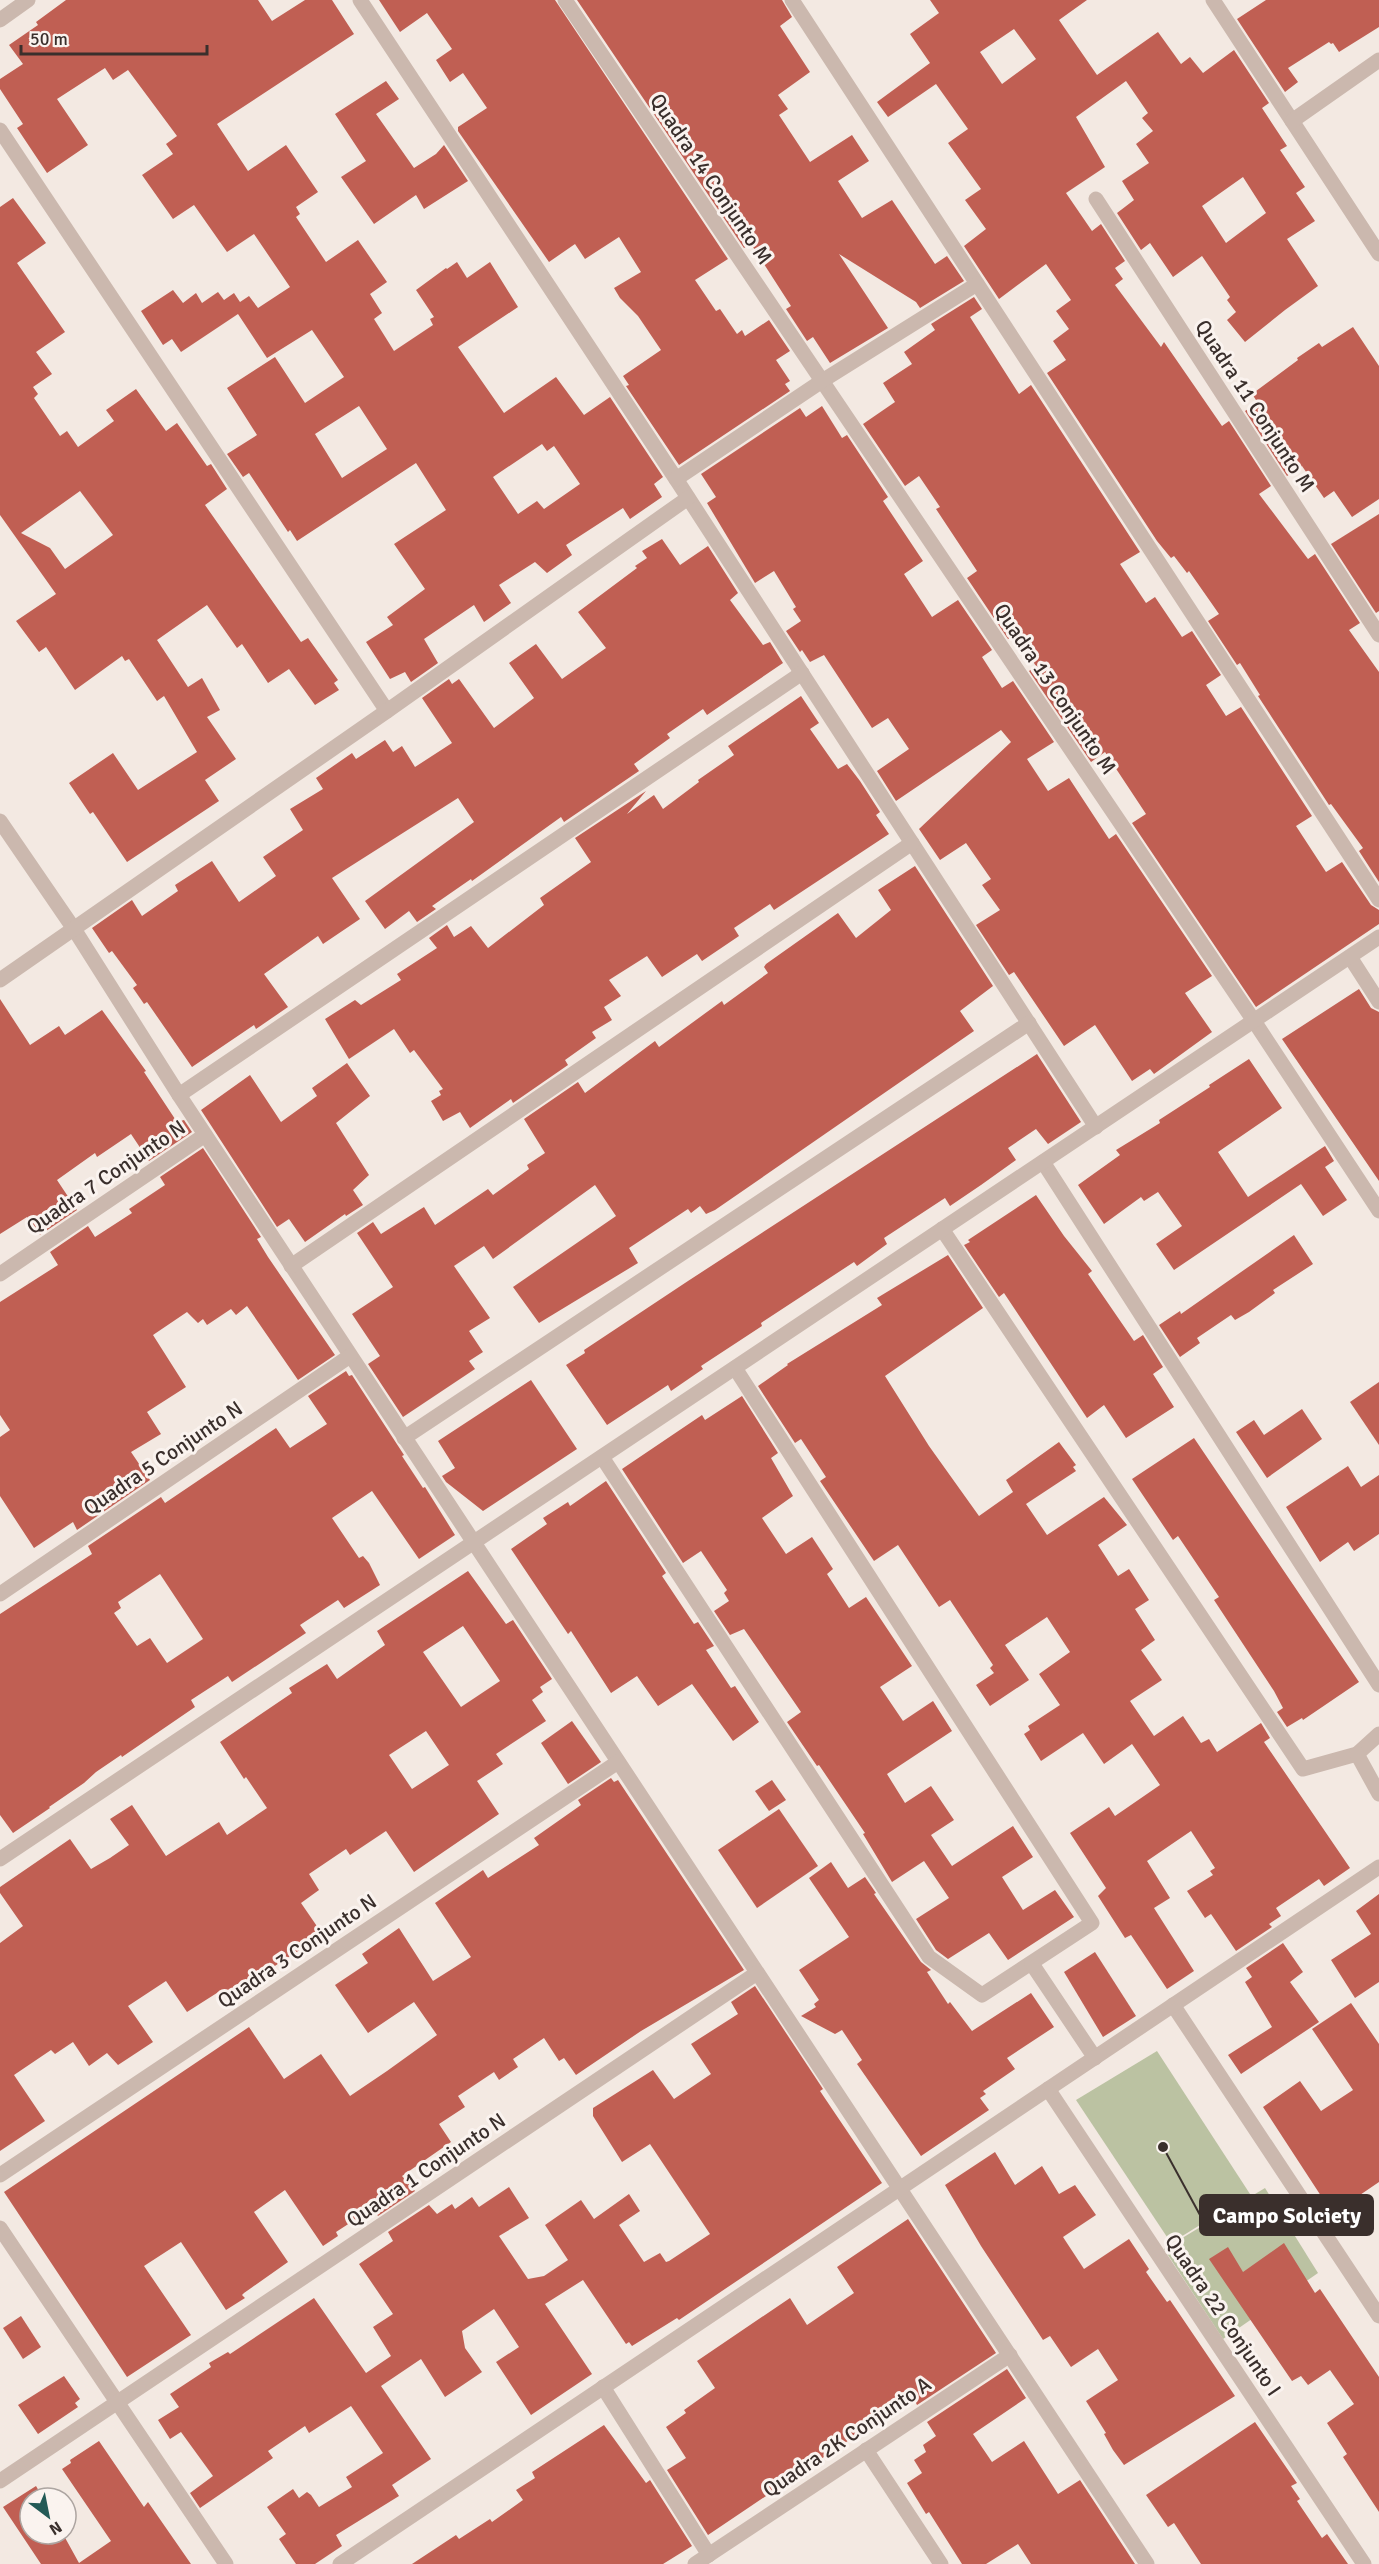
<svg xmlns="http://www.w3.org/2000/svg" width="1379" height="2564" viewBox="0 0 1379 2564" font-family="Signika,sans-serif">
	<rect width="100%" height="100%" fill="#f3e9e2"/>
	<g fill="#bbc2a2">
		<polygon points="1157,2051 1250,2194 1171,2243 1076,2100"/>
		<polygon points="1265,2188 1318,2273 1223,2339 1164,2249"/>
	</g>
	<g fill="#c05f53" fill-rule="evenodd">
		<path d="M66,0H258L272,21L305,0H332L354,34L217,124L248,171L286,145L318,192L296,207L300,214L296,217L326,262L358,240L387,282L370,294L382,313L374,319L394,351L433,325L430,319L434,317L416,290L446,268L447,269L457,262L467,278L490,262L518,307L458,347L504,413L556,377L584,415L610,397L663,477L654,484L662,497L630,519L623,508L566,545L572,555L547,573L535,562L499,585L511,603L484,622L474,605L424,639L438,663L411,682L405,672L390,679L366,642L393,625L387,617L425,589L394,544L446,510L416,463L297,541L290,530L288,532L249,473L243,477L227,454L257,435L227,388L275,357L305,403L344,377L312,330L267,358L238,314L181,352L172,339L163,345L141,311L173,290L183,303L196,293L202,303L218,292L224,300L234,293L240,302L249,296L258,308L290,287L254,234L227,252L194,205L173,219L142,175L173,154L166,144L177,136L128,70L113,80L105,68L57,99L88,145L47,173L17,128L23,124L0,89V79L23,64L9,45L38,25L36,22ZM359,406L387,449L342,478L315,434ZM542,444L547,451L554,446L580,484L544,509L537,501L518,514L493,477Z"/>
		<polygon points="379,0 555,0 728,259 695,280 716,311 720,309 737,334 742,330 745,336 769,320 790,351 776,360 790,381 785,384 790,391 679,465 626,386 629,385 623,376 661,350 638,316 620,298 614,288 641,272 619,237 585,259 575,244 549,262 458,131 458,127 487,108 463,73 450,82 436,60 452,49 427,13 400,32"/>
		<polygon points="577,0 782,0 792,17 780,26 810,72 778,95 788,109 779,115 810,162 852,135 869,161 838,181 862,218 892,200 935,264 947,256 964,281 920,308 916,302 839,254 888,328 830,363 813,337 807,341 786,309 791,306 751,244 744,248"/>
		<path d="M930,0H1087L1059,20L1097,75L1158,32L1181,64L1190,57L1203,73L1234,50L1269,103L1262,108L1287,146L1280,150L1305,187L1296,193L1315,221L1287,239L1318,286L1285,310L1245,342L1227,320L1236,312L1227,300L1230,297L1202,256L1173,277L1150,243L1141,250L1117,213L1134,200L1122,181L1149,163L1136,144L1153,131L1142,118L1148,113L1126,81L1076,117L1105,167L1066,193L1092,231L1101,224L1125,261L1115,268L1123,279L1115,285L1161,347L1164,342L1222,426L1229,421L1271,486L1259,494L1308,559L1315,554L1360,623L1349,630L1379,672V882L1359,851L1363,848L1331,804L1329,805L1258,696L1260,695L1240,663L1237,665L1208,621L1219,614L1189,571L1187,573L1174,556L1171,558L1157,541L1047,373L1066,360L1053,341L1069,329L1056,311L1071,300L1046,264L999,299L964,246L986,229L965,200L981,189L948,143L968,129L936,84L888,117L877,102L930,63L910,34L939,13ZM1014,29L1036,59L1002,84L980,52ZM1243,177L1266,213L1226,243L1202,206Z"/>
		<polygon points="1266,0 1379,0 1379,27 1339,52 1333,43 1331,44 1329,42 1288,68 1298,82 1285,92 1237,19"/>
		<polygon points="386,81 399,99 376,114 414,168 436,154 444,145 468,181 424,209 416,195 374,224 341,177 366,161 335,114"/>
		<path d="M13,198L46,243L17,263L65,332L36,352L52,374L33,387L38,394L34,398L60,436L67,431L78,447L114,421L106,410L136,389L166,431L177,423L207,466L211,464L227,489L205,505L301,642L308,638L338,680L334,683L339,690L315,705L289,669L268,683L242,644L237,648L207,605L157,640L188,687L202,678L220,710L207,717L236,759L205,780L219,801L127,862L93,812L90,814L69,783L113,753L138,790L197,752L164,696L157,701L129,659L125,661L122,656L75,690L46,647L39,652L16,621L56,594L0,515V207ZM80,491L113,535L65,569L50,548L21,533Z"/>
		<polygon points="974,297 982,309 970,317 1019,394 1031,385 1140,552 1120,564 1146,603 1155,597 1182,637 1192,631 1221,675 1206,685 1226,716 1241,707 1312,816 1296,826 1326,872 1342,862 1371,905 1379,910 1379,924 1256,1007 1132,823 1146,814 1105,752 1091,762 1029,671 1036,666 1015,635 1008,639 967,578 977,571 936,509 940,507 919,476 905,486 863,424 895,402 883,383 912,364 904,352 935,330 931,324"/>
		<polygon points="1353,327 1379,366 1379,499 1352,517 1334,491 1324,498 1302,466 1287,476 1245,411 1258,403 1252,394 1298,360 1297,358 1319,343 1322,347"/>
		<polygon points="822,406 842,438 847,435 888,497 883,501 923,561 904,574 932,617 958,600 992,650 982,657 1002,688 1013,681 1054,742 1027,759 1048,791 1069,778 1109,839 1116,834 1212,976 1185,993 1212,1032 1154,1074 1150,1069 1132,1081 1095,1025 1064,1046 1014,972 1009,975 976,925 1000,910 982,885 991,879 966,843 940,860 919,829 1011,742 1001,730 896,801 877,771 909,749 888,718 872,728 824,655 810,662 802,650 800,652 786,631 801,621 793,609 796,607 774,571 755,583 707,503 716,497 701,474 800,408 806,417"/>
		<polygon points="1379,514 1379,611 1376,613 1331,544"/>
		<polygon points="662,539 680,565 708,546 738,593 730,600 763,645 770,642 783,663 707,715 703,709 667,734 670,738 634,764 639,771 564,822 561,817 472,881 471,879 432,906 436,909 417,922 409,911 385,929 365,901 474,822 458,798 332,878 360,919 323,944 318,936 264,974 288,1007 256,1029 254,1025 192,1067 147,1002 144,1004 133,988 137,985 112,951 109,953 92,928 132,900 142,916 178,891 175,885 212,861 239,902 276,876 263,857 303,830 290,809 323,789 316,778 352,753 356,759 385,740 393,752 402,746 415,767 452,743 422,698 449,679 452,684 459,679 494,728 534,698 509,663 536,644 562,679 606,648 578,612 637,568 635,566 647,558 642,551"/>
		<polygon points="801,696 819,723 810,729 838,769 847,764 860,781 880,812 876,815 889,834 774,910 770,904 734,928 739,936 702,961 697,954 662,977 647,956 609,980 621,996 604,1007 612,1020 592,1032 596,1038 565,1060 568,1065 513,1103 511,1099 470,1128 460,1112 443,1121 431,1101 441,1095 439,1091 443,1089 414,1050 410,1053 394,1029 349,1059 325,1019 355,1000 361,1005 401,980 397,974 437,948 429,938 447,925 454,937 471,926 488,948 544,905 540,898 591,862 575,838 646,791 627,814 654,795 663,809 699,782 698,780 734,755 728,746"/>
		<polygon points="915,866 993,986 960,1011 974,1031 715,1210 706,1214 700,1206 691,1213 688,1209 629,1248 638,1263 539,1323 513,1287 616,1216 595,1185 493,1259 484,1246 454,1266 490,1318 469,1331 483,1352 469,1361 475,1369 403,1417 368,1364 380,1356 352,1314 393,1287 357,1233 373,1222 381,1234 424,1207 435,1225 488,1189 493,1195 529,1169 527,1165 545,1153 524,1119 578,1082 585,1093 655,1041 659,1047 722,1001 724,1005 768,973 764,967 766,964 838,913 856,938 891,910 878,890"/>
		<polygon points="1359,989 1371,1008 1379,1012 1379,1181 1282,1039"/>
		<polygon points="0,999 30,1045 59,1026 65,1035 102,1010 146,1071 144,1072 177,1122 184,1120 192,1132 149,1161 131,1134 97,1157 95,1153 57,1180 77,1210 40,1235 27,1217 0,1234"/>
		<polygon points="1037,1054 1081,1122 1048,1144 1036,1129 1008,1148 1016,1160 981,1185 950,1206 945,1198 884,1238 887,1244 857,1266 854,1262 761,1323 762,1326 701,1366 703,1369 671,1391 668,1385 607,1425 566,1365 585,1353 584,1350 688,1281"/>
		<polygon points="1249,1059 1282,1108 1218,1152 1248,1197 1325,1146 1334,1161 1325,1167 1347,1200 1323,1216 1301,1184 1174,1270 1156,1244 1182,1226 1158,1192 1144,1201 1141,1197 1104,1224 1078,1185 1120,1155 1116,1150 1160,1123 1159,1120 1210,1087 1209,1085"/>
		<polygon points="347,1063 370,1096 336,1123 369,1175 353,1190 363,1205 346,1216 345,1214 305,1242 289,1219 277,1227 201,1110 250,1075 281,1122 317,1096 312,1088"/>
		<polygon points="203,1148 261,1237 257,1239 268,1257 335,1355 298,1380 247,1306 236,1315 231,1309 207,1325 203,1319 198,1323 187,1312 153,1335 186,1387 147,1412 161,1434 131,1452 150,1480 77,1530 73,1522 34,1548 0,1496 0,1437 10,1430 0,1415 0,1302 58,1265 50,1252 88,1226 95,1237 132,1213 129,1209 165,1185 160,1177"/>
		<polygon points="1036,1195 1064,1236 1092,1271 1088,1274 1134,1341 1143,1335 1163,1367 1153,1374 1174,1407 1126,1438 1104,1405 1087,1418 1004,1293 999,1297 964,1245 970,1242 968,1240"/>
		<polygon points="1294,1235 1313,1264 1273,1290 1275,1293 1249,1312 1235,1320 1231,1315 1197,1338 1200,1343 1180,1357 1159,1325 1180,1311 1181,1314"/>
		<polygon points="948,1255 983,1308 885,1376 929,1446 979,1516 1013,1492 1006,1480 1059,1442 1076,1465 1073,1467 1076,1471 1026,1504 1047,1535 1104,1497 1127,1525 1098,1545 1118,1576 1129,1569 1149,1600 1135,1609 1155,1640 1141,1650 1162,1680 1130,1701 1154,1736 1183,1716 1201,1743 1209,1739 1217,1752 1261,1723 1270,1738 1264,1742 1350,1868 1324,1886 1319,1879 1276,1908 1281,1916 1269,1924 1272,1927 1236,1951 1211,1914 1205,1918 1187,1891 1213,1875 1210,1871 1215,1868 1191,1831 1147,1861 1170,1898 1154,1908 1194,1971 1167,1989 1131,1935 1125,1938 1098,1896 1106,1888 1070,1833 1109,1807 1115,1816 1160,1785 1132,1744 1104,1764 1083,1733 1041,1761 1024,1734 1030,1730 1028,1726 1060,1705 1039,1674 1070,1652 1047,1617 1005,1645 1029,1680 990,1706 976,1685 994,1673 990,1668 993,1665 950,1600 939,1607 898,1545 874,1561 820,1481 826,1477 801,1439 795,1443 758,1386 788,1365 787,1364 882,1305 877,1298"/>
		<path d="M346,1371L349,1376L352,1375L404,1455L402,1456L423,1488L425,1487L455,1535L419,1559L372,1491L332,1518L359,1558L363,1556L369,1563L380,1585L344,1608L338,1600L300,1625L306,1633L232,1682L228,1676L191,1700L195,1707L122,1757L121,1755L96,1772L84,1783L49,1807L50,1808L13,1833L0,1815V1614L92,1554L88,1546L161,1497L165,1503L276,1428L290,1448L327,1424L308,1396ZM160,1574L203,1639L167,1663L150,1638L137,1646L114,1613L121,1608L118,1602Z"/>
		<polygon points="531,1380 577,1449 483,1511 446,1482 442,1476 455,1468 438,1441"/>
		<polygon points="1379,1382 1379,1445 1350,1402"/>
		<polygon points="742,1396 778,1453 771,1458 793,1496 762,1518 786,1554 812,1537 833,1569 827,1574 849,1608 866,1597 912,1666 880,1687 903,1721 933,1701 952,1731 887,1774 905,1803 931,1786 954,1820 931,1835 952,1866 1013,1826 1033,1857 1002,1877 1023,1910 1055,1890 1074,1917 1008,1960 989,1933 948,1959 936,1950 916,1919 949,1898 924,1861 892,1882 863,1834 865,1833 819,1765 817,1766 787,1722 801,1712 744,1629 730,1635 714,1611 729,1601 724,1593 727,1590 701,1551 683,1563 622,1469 702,1415 705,1420"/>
		<polygon points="1302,1409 1322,1439 1267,1478 1236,1432 1254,1420 1264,1435"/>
		<polygon points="1194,1438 1359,1682 1303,1720 1302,1718 1287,1727 1277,1712 1283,1708 1274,1691 1214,1600 1219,1597 1178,1536 1173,1540 1132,1479"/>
		<polygon points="1348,1466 1361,1487 1379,1475 1379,1534 1354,1551 1348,1542 1320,1562 1286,1507"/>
		<polygon points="606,1481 666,1573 662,1576 694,1624 698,1622 714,1646 706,1650 731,1688 735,1686 759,1722 733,1741 692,1684 658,1706 637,1676 611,1693 571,1631 568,1634 511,1549 547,1524 543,1518 568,1502 570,1506"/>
		<path d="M468,1571L506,1624L513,1620L552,1679L540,1687L543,1692L532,1700L546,1721L496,1754L503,1764L477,1781L499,1814L414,1872L386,1831L350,1855L346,1849L309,1874L319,1890L301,1903L323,1935L267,1971L268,1974L231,1998L220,1991L187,2012L166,1981L128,2006L153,2042L118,2065L107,2053L89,2066L73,2042L55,2054L51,2050L14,2075L45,2121L0,2151V1943L23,1926L0,1893V1887L70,1839L91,1869L110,1858L129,1845L110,1819L132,1805L166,1856L219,1822L227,1835L267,1808L246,1777L244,1779L220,1742L292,1693L289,1688L327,1664L337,1679L385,1645L377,1631ZM463,1626L500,1681L461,1707L423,1652ZM426,1731L449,1765L412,1789L389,1755Z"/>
		<polygon points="572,1721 601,1762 568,1784 541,1743"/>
		<polygon points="611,1778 614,1782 618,1780 744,1970 641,2031 576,2075 564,2058 559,2061 544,2038 513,2059 518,2067 499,2080 494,2072 458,2096 465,2107 439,2124 451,2142 402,2176 415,2191 378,2216 373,2208 336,2232 338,2236 323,2246 285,2190 254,2212 288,2262 244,2293 242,2295 245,2298 226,2310 181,2242 144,2266 191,2335 127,2377 4,2192 249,2027 284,2079 321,2054 350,2096 387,2071 437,2035 414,2002 368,2033 335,1985 368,1963 362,1954 399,1928 433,1981 471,1957 435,1903 483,1870 488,1878 539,1845 534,1838 581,1805 578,1800"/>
		<polygon points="772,1780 786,1800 769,1811 755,1791"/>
		<polygon points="779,1809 818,1866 757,1908 718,1850"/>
		<polygon points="831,1862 848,1888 865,1877 876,1893 874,1894 921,1962 931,1970 927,1972 948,2004 950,2002 972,2031 1031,1993 1054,2027 1007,2058 1015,2069 983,2091 986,2094 980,2098 989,2110 921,2156 857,2064 862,2060 842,2030 835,2034 801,2016 816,2007 814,2004 819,2000 799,1970 849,1937 809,1878"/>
		<polygon points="1379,1894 1379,1982 1355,1998 1331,1960 1371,1934 1356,1911"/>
		<polygon points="1283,1943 1303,1972 1290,1982 1319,2022 1241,2074 1228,2055 1272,2027 1245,1982 1252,1977 1246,1968"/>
		<polygon points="1095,1952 1136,2016 1103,2037 1064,1972"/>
		<polygon points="755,1986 823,2089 820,2091 882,2183 679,2320 677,2318 632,2346 629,2342 626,2344 583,2280 545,2304 592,2374 531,2415 496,2362 519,2347 494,2309 462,2331 465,2348 482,2372 445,2397 421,2359 381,2386 431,2459 392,2485 399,2496 336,2535 342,2546 315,2564 296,2564 279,2539 286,2534 267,2507 293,2489 299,2498 307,2492 311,2495 319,2507 352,2487 346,2477 383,2453 351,2406 309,2433 305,2426 268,2451 273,2458 200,2508 190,2493 213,2476 181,2432 170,2439 158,2420 179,2407 170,2394 211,2367 209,2363 228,2352 230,2354 314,2298 366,2373 391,2356 373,2327 393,2314 359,2264 393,2241 388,2232 429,2205 437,2214 452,2204 455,2209 472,2197 479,2207 509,2187 529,2218 499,2236 528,2279 544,2276 568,2260 545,2225 581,2200 594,2219 629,2194 640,2211 619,2225 644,2262 660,2253 666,2262 669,2261 710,2234 650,2144 622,2162 593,2116 593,2108 653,2070 674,2099 711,2074 691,2044 738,2014 731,2002"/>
		<polygon points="1351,2003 1379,2044 1379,2182 1335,2212 1325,2198 1323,2199 1263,2107 1300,2081 1321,2111 1353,2090 1312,2029"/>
		<polygon points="995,2152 1015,2185 1042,2166 1059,2194 1075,2185 1096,2215 1063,2237 1084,2269 1129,2239 1149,2269 1146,2272 1167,2302 1170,2300 1235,2396 1124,2465 1113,2450 1104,2434 1106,2433 1086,2401 1118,2380 1098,2349 1071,2367 1050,2336 1043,2340 981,2246 945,2185"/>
		<polygon points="908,2219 996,2353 917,2405 913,2397 708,2535 667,2470 686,2458 666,2427 686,2413 684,2410 715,2388 697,2361 790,2298 807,2325 854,2293 837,2267"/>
		<polygon points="1284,2243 1315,2293 1320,2289 1379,2377 1379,2512 1343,2457 1347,2454 1327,2423 1354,2404 1330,2370 1308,2385 1301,2376 1292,2381 1209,2259 1228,2247 1243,2272"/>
		<polygon points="21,2316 41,2347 23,2359 3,2328"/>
		<polygon points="1007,2369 1026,2398 973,2434 992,2462 1024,2441 1058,2494 1080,2480 1135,2564 1031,2564 1018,2544 986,2564 962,2564 929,2512 926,2514 907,2483 922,2473 914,2460 926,2452 923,2445 936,2436 927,2422"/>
		<polygon points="64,2376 80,2399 75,2403 78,2407 38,2434 18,2405"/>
		<polygon points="1255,2422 1297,2483 1291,2486 1300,2499 1297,2501 1322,2538 1327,2534 1348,2564 1201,2564 1174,2523 1168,2527 1146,2495"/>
		<polygon points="604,2425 646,2483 650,2480 692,2546 663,2564 412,2564 456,2535 459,2539 490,2519 492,2522 523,2500 516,2490 535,2478 532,2472"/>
		<polygon points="99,2441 144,2507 148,2502 191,2564 41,2564 3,2507 36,2486 43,2498 30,2498 30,2534 63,2534 79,2563 111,2541 62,2469 71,2463 70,2460"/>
	</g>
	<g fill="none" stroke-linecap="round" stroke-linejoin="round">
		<g stroke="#cbb8ae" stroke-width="15">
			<polyline points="360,0 676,479 1096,1127"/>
			<polyline points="565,0 1254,1021 1379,1211"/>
			<polyline points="792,0 1379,900"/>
			<polyline points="1213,0 1379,254"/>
			<polyline points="0,20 28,0"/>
			<polyline points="1292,121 1379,60"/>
			<polyline points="0,130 387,711"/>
			<polyline points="1096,199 1379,635"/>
			<polyline points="676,479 822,381 977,284"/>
			<polyline points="0,821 74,929 179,1095 1147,2564"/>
			<polyline points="1350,957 1379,1002"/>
			<polyline points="0,980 387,711 688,498"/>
			<polyline points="179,1095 802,673"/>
			<polyline points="1043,1162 1379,1685"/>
			<polyline points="942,1229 1303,1769 1357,1754 1379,1734"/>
			<polyline points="291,1266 912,843"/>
			<polyline points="0,1274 205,1135"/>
			<polyline points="404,1438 1029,1023"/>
			<polyline points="602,1457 929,1957 982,1995 1092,1923 735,1368"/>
			<polyline points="0,1594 350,1356"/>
			<polyline points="1357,1754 1379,1794"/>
			<polyline points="0,1859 1379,937"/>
			<polyline points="1032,1964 1095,2058"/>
			<polyline points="1173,2005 1379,2316"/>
			<polyline points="1048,2089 1364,2564"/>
			<polyline points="0,2175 618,1762"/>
			<polyline points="0,2228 226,2564"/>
			<polyline points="603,2387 709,2555"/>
			<polyline points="866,2450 941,2564"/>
			<polyline points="0,2481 757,1973"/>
			<polyline points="340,2564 1379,1867"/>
			<polyline points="695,2564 1010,2355"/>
		</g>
	</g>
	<g text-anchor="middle" stroke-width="6" stroke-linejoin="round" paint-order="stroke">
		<g font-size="21" fill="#3a2f2c" stroke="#faf3ef">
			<text transform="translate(711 179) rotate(56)" y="7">Quadra 14 Conjunto M</text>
			<text transform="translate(1255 406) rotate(57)" y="7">Quadra 11 Conjunto M</text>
			<text transform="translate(1055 689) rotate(56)" y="7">Quadra 13 Conjunto M</text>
			<text transform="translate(106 1177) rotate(-34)" y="7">Quadra 7 Conjunto N</text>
			<text transform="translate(163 1458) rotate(-34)" y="7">Quadra 5 Conjunto N</text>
			<text transform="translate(297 1951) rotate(-34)" y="7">Quadra 3 Conjunto N</text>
			<text transform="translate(426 2170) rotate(-34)" y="7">Quadra 1 Conjunto N</text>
			<text transform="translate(1223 2315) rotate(56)" y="7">Quadra 22 Conjunto I</text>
			<text transform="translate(847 2437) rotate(-34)" y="7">Quadra 2K Conjunto A</text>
		</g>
	</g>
	<path fill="none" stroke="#3a2f2c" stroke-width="2" d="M1163 2147L1200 2215"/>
	<circle fill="#3a2f2c" stroke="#faf3ef" stroke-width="2" cx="1163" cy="2147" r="6"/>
	<rect fill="#3a2f2c" stroke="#3a2f2c" stroke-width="2" x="1200" y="2195" width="173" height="40" rx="6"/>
	<g font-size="22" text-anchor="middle" font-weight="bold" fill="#fff">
		<text x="1287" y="2223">Campo Solciety</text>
	</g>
	<g transform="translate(48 2516) rotate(148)"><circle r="28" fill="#faf3ef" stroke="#ada5a1" stroke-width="1.5"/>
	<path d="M0-4.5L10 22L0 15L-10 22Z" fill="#235a56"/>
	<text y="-9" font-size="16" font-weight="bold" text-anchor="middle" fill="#3a2f2c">N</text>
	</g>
	<path d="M21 45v9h186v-9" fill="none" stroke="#3a2f2c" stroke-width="3"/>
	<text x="30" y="45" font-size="18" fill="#3a2f2c" stroke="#faf3ef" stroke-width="4.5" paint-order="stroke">50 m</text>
</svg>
